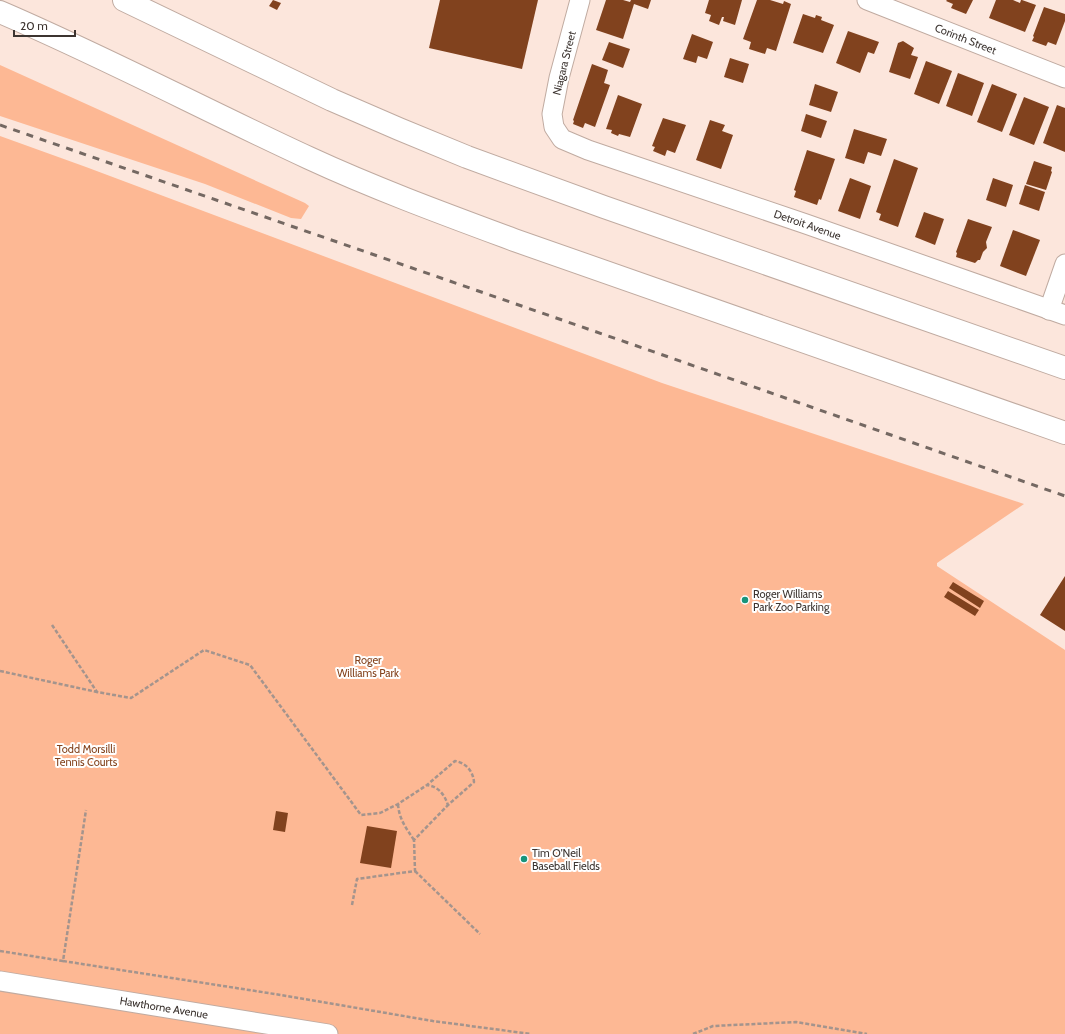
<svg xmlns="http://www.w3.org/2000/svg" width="1065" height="1034" viewBox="0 0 1065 1034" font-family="Cabin,sans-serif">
	<rect width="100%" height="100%" fill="#fce6dc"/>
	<g fill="#fdb894">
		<polygon points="0,65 305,203 309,206 301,219 291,218 205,184 0,116"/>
		<polygon points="0,136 86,167 662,383 1024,504 937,563 937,566 1065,650 1065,1034 0,1034"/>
	</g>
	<g fill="#81421e">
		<polygon points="273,0 281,3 277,10 269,6"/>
		<polygon points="440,0 538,0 522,69 429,48"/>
		<polygon points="606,0 623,0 630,2 631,0 651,0 648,9 634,4 623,39 596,30"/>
		<polygon points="709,0 742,0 735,25 723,21 724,17 722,17 719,25 709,21 711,15 705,13"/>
		<polygon points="757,0 770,0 783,4 784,1 791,4 776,51 767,48 765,54 749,49 751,42 743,39"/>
		<polygon points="947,0 973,0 966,14 951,8 953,4 946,1"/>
		<polygon points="996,0 1013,0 1020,3 1021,0 1022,0 1036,5 1025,32 989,18"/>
		<polygon points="1044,7 1065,14 1065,21 1056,45 1048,42 1046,46 1032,41 1034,37 1033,36"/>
		<polygon points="803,14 815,18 816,15 822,17 821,20 834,25 823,53 793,43"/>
		<polygon points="848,31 879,42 874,54 868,52 860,73 836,63"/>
		<polygon points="692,34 713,42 707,59 698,56 696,63 683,59"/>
		<polygon points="903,41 914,48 911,55 918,57 910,79 889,72 898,43"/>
		<polygon points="609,42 630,49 623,68 602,60"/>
		<polygon points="730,58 749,64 743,83 724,77"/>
		<polygon points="926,61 952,71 939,104 914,94"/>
		<polygon points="592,64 608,70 604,83 610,85 595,127 585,123 583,128 573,124 574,121 573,120"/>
		<polygon points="958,73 984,83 972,116 946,106"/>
		<polygon points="815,84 838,92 831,112 809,105"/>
		<polygon points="992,84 1017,94 1002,132 977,122"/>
		<polygon points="618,95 642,104 630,137 619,134 618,136 611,133 612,130 606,129"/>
		<polygon points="1024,97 1049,107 1034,145 1009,135"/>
		<polygon points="1057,105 1065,108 1065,152 1043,143"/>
		<polygon points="806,114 827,121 821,138 801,131"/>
		<polygon points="663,118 686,125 675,153 667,150 665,156 653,151 655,147 652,146"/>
		<polygon points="710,120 725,125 722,131 733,135 721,169 696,160"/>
		<polygon points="854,129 887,139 881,156 868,152 864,164 845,158"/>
		<polygon points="807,150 835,159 821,200 819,199 817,205 794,197 796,191 794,190"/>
		<polygon points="894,159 918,168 898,227 879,220 881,214 876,212"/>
		<polygon points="1034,161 1052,167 1051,171 1052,172 1046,190 1026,184"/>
		<polygon points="850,178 871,186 860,219 838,211"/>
		<polygon points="993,178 1013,185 1006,207 986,200"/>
		<polygon points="1025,185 1045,192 1039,211 1019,204"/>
		<polygon points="924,212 944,219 935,245 915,237"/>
		<polygon points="968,219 992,227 986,242 987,248 983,252 980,260 978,260 975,263 956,257 957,253 956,252"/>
		<polygon points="1013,230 1040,240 1026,276 1000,266"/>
		<polygon points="1065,576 1065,631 1040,615"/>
		<polygon points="953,582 984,601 980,608 949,588"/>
		<polygon points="948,591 979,610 975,616 944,597"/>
		<polygon points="276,811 288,813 285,832 273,830"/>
		<polygon points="367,826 397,831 391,868 360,863"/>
	</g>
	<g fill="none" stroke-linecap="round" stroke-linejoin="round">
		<g stroke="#c0aba1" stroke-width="21">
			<g id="street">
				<path id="s1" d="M580,0L559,78L552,114L554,127L562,139L588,150L806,224L1065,315"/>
				<path id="s2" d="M867,0L1065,78"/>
				<polyline points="1049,310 1065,264"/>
				<path id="s3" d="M0,981L328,1034"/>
			</g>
		</g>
		<g stroke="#c0aba1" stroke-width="24">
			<g id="highway">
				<polyline points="124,0 332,100 399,129 467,157 604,207 1065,368"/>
				<path d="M0,12C105,57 205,110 309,158C376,189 447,215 517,241L1065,433"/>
			</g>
		</g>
		<g stroke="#a4948d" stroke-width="2.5" stroke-dasharray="4 2" stroke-linecap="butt">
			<path d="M52,625L97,692L131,698L204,650L250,665L361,815L380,813L398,804L427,785L455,761C466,763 473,771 474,782L448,805C444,794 439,787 427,785"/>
			<polyline points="0,671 97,692"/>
			<path d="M398,804C399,819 406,828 414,840"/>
			<polyline points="415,871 480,934"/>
			<polyline points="352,905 357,879 415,871 414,840 448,805"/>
			<polyline points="0,951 63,961 86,810"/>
			<polyline points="63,961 281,995 433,1021 531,1034"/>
			<polyline points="693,1034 713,1026 796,1022 867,1034"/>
		</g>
		<use href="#street" stroke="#fff" stroke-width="19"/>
		<use href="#highway" stroke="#fff" stroke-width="22"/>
		<polyline stroke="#746862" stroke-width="3" stroke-dasharray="7 7" stroke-linecap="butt" points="0,125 660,354 1065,496"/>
	</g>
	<g fill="#18947b" stroke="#fff" stroke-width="1.5">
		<circle cx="745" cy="600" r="4"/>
		<circle cx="524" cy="859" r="4"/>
	</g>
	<g text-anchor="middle" stroke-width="4" stroke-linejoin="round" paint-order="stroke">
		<g font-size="11" fill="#3c3430" stroke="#fff">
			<text dy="4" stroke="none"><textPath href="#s2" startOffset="106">Corinth Street</textPath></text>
			<text transform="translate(564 63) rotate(-76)" y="4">Niagara Street</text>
			<text dy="4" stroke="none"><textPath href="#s1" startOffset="405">Detroit Avenue</textPath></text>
			<text dy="4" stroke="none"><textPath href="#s3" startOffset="166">Hawthorne Avenue</textPath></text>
		</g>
		<g font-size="11" fill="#3c3430" stroke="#fff" text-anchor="start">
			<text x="753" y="598">Roger Williams<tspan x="753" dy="13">Park Zoo Parking</tspan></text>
			<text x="532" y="857">Tim O'Neil<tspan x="532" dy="13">Baseball Fields</tspan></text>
		</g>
		<g font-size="11" fill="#84431d" stroke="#fff">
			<text x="368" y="664">Roger<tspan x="368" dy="13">Williams Park</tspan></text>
			<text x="86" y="753">Todd Morsilli<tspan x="86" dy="13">Tennis Courts</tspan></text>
		</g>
	</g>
	<path d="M14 30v6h61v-6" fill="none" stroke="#3c3430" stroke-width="2"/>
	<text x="20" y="30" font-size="12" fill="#3c3430" stroke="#ffffff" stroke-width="3" paint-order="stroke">20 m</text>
</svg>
